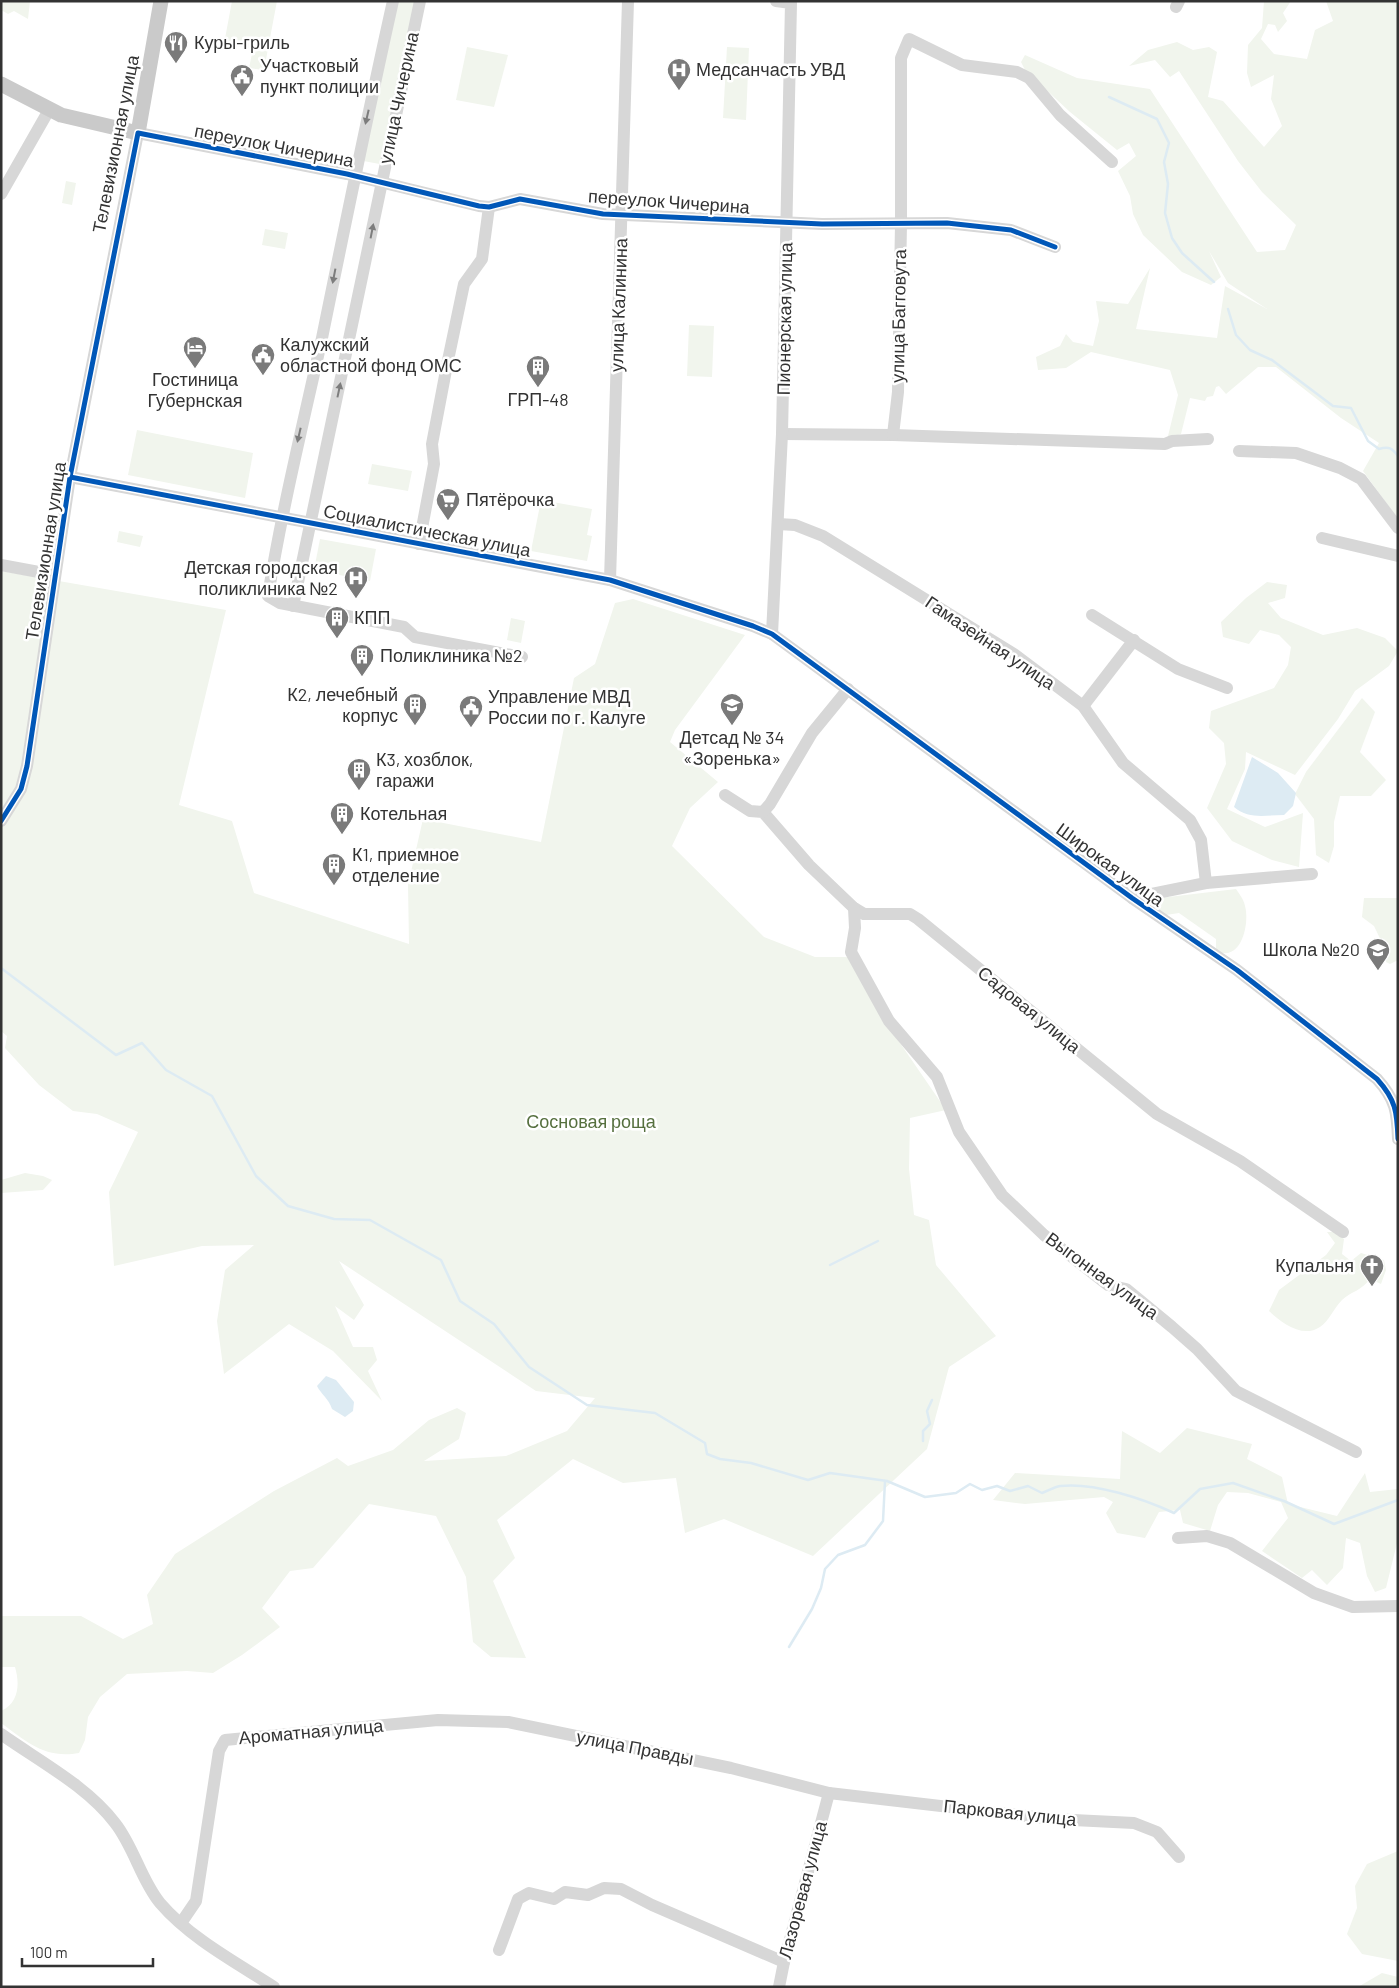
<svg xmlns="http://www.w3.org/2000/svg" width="1399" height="1988" viewBox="0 0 1399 1988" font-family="Barlow,sans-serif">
	<rect width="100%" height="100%" fill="#fff"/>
	<g fill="#f1f5ed">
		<polygon points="1,1 30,1 28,19 14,11 8,14 1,10"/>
		<polygon points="232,1 277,1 264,70 249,68 253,49 224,44"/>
		<polygon points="393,1 420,1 385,165 358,160"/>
		<polygon points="1264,1 1291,1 1283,13 1287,21 1278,32 1275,25 1268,24 1261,39 1274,54 1307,59 1315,30 1333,21 1326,1 1398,1 1398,519 1363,471 1379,443 1341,418 1276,367 1258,367 1226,394 1219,386 1216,387 1213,396 1207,397 1205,401 1190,398 1181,434 1172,437 1168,436 1178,395 1170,370 1091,352 1066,368 1038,370 1036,357 1060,346 1066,334 1073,342 1093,346 1099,321 1096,301 1128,304 1150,268 1136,329 1217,338 1225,286 1267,309 1228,283 1209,251 1221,277 1211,285 1182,272 1143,235 1133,214 1130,196 1118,171 1136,156 1129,143 1117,150 1070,112 1025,70 1021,62 1025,55 1077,78 1150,89 1257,252 1285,250 1296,225 1262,192 1238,161 1179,71 1170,77 1155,60 1129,66 1148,50 1177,42 1193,50 1209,47 1217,52 1208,97 1223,101 1264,147 1282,126 1271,99 1274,75 1251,87 1247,73 1248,45 1262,28"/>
		<polygon points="467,47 508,55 494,107 456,100"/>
		<polygon points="727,47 749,48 746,120 723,118"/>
		<polygon points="66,181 76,183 72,205 62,203"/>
		<polygon points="265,229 288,233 285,249 262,245"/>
		<polygon points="689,325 714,326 712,377 687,376"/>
		<polygon points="137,430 253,453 245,498 128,475"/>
		<polygon points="372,464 412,471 408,491 368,484"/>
		<polygon points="541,500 592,509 587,535 592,536 587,561 531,551"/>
		<polygon points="119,531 143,536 140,547 117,542"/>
		<polygon points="320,539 376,549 370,581 314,570"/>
		<path d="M1,571L226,610L179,805L232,821L254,893L409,944L408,885L423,819L541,842L574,678L595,664L615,603L633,599L745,635L675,730L670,742L718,782L690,808L672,846L764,937L815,957H850L887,1024L946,1110L910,1118L909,1169L914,1215L929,1220L936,1265L996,1336L949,1367L927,1449L813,1556L724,1519L685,1533L676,1478L623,1483L573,1459L497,1520L515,1558L493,1581L526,1658L491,1657L473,1642L466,1577L436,1516L369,1504L313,1568L290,1571L262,1608L280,1627L242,1655L213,1673L187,1671L127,1674L100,1697L88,1717L85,1740L79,1753C45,1759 27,1742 1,1723V1711C19,1703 20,1684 15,1667H1V1616H81L123,1639L153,1624L147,1595L175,1554L274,1491L337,1458L348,1466L393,1450L429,1420L457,1408L466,1413L459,1439L424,1461L506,1456L567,1431L595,1398L536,1391L339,1261L364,1305L354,1320L335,1306L353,1347H373L377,1360L368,1371L382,1401L333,1351L289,1324L224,1374L217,1321L225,1270L254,1245L202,1246L114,1266L109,1192L138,1132L97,1114L73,1111L39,1085L5,1048L7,1036L1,1031Z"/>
		<polygon points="1267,582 1287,585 1285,598 1268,603 1281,618 1323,635 1357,628 1385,638 1398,651 1389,666 1355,691 1338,719 1295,775 1246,752 1245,769 1227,809 1265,827 1303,813 1299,867 1272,860 1232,841 1207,808 1226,764 1224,743 1209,728 1211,711 1274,688 1288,665 1291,647 1279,635 1260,630 1249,644 1223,637 1221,622 1246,598"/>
		<polygon points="511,618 525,621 521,643 507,640"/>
		<polygon points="1362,698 1375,712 1360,752 1386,780 1371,796 1340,796 1334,822 1334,846 1329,863 1316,855 1314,819 1295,794 1306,772"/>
		<path d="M1236,889C1240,895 1244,900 1245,906C1250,924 1241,963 1216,951V939L1179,913L1166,915L1159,911L1157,904L1160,898Z"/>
		<polygon points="1364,898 1398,898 1398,960 1390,964 1386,962 1387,953 1374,926 1362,917"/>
		<polygon points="25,1173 43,1176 52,1180 43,1190 1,1193 1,1180"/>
		<path d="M1327,1232H1335L1344,1239L1342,1254L1351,1261L1361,1253L1384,1260L1386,1270L1381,1284L1370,1279C1361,1291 1352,1291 1342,1300C1334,1308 1329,1321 1320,1327C1302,1339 1281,1322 1269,1311L1279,1290L1326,1255L1335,1243Z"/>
		<polygon points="1187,1428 1252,1444 1247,1459 1282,1477 1288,1504 1337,1516 1365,1473 1370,1492 1398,1489 1398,1539 1386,1588 1375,1592 1367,1576 1360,1543 1346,1538 1343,1568 1327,1585 1312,1570 1302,1578 1262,1551 1288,1518 1281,1502 1248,1493 1227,1492 1218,1505 1210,1531 1183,1523 1180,1510 1159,1512 1145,1538 1117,1533 1106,1513 1113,1502 1104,1497 1025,1504 993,1500 1015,1473 1120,1479 1122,1431 1160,1453"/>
		<polygon points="1398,1851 1398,1961 1362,1954 1347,1934 1357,1908 1355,1886 1367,1864"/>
		<polygon points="1382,1973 1398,1977 1398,1987 1358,1987"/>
	</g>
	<g fill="#ddebf3">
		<path d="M1252,757L1278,773L1296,793L1293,806L1284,815C1266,815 1249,820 1234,807Z"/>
		<path d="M326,1376L336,1380L354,1402L353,1411L345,1417L332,1409C329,1399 321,1394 317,1386Z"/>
	</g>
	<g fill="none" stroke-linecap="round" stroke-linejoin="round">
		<g stroke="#ddebf3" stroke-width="2.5">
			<polyline points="1109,97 1157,119 1169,143 1164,162 1168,184 1165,213 1172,238 1182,253 1214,282"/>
			<path d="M1228,309L1236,335L1250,350L1272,360L1333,406L1351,408L1368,441L1379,449C1389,446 1392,448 1398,456"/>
			<path d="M1,968L116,1055L142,1043L166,1070L212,1096L256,1176L288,1206L334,1219L370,1220L441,1260L460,1301L494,1324L529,1367L587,1405L655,1413L705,1443L707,1454L720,1459L751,1463L808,1480L830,1473L887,1481L925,1497L956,1493L970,1484L982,1490L997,1486L1010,1491L1028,1486L1042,1493C1048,1491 1054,1487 1060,1486C1094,1482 1144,1499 1174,1513L1200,1489L1233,1483L1284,1501L1334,1524L1398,1500"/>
			<polyline points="830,1265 878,1241"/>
			<polyline points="923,1441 923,1431 930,1424 927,1411 932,1400"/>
			<polyline points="789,1647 812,1609 821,1588 825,1569 838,1555 865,1545 883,1521 885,1481"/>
		</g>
		<g stroke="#d7d7d7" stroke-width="12">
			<path d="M393,1C368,113 345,225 322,338C303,424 282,509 268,596L280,603L404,627L415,637L522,657"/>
			<polyline points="1176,7 1179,1"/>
			<polyline points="1,194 49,110"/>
			<polyline points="782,434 893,435 1165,444 1172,441 1208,439"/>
			<polyline points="893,435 898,392 901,224 901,58 909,39 962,65 1017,72 1029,78 1060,115 1112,162"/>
			<polyline points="1239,451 1296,453 1340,468 1361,479 1398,528"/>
			<path d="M70,477L610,580L753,626L772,634L1132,898L1237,970L1377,1079C1396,1100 1397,1112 1398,1139"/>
			<polyline points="778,524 795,525 823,536 1014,654 1083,706 1123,763 1190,820 1201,840 1206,883"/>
			<polyline points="1322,538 1398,556"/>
			<polyline points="419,544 434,464 432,444 447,365 464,284 482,259 489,207"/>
			<polyline points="1,565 55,575"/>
			<polyline points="610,580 628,1"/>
			<polyline points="293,606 420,1"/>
			<polyline points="1092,615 1178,669 1227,688"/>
			<polyline points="772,634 782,434 791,3 776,1"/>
			<polyline points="1083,706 1134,640"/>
			<polyline points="725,795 750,811 763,812 809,865 854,908 864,914 910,914 918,919 1157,1114 1240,1161 1343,1232"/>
			<polyline points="763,812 770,804 812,733 848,689"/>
			<polyline points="1,821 21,789 27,766 70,477 138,133 347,174 479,206 489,207 520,199 603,214 822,224 947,223 1011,230 1055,247"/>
			<polyline points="1132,898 1206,883 1312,874"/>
			<polyline points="854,908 855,928 851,952 889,1021 937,1077 959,1132 1002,1195 1044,1235 1108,1285 1126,1289 1172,1327 1197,1349 1236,1391 1356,1452"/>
			<polyline points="1178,1538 1207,1536 1230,1543 1314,1593 1353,1607 1398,1606"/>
			<path d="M1,1734C39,1761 87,1786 115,1823C134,1847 141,1880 160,1903C190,1938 235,1962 274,1987"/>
			<polyline points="181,1923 196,1901 219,1751 225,1740 438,1720 508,1722 731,1768 829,1793 1053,1819 1134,1823 1157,1832 1179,1857"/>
			<polyline points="499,1950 518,1899 529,1893 554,1899 565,1892 588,1895 604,1888 621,1889 652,1905 784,1962"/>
			<polyline points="779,1987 784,1962 829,1793"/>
		</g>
		<polyline stroke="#cacaca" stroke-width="15" points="1,84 61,115 138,133 161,1"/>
		<g stroke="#fff" stroke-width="8">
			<g id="cycleway">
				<path d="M70,477L610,580L753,626L772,634L1132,898L1237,970L1377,1079C1396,1100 1397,1112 1398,1139"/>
				<polyline points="1,821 21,789 27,766 70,477 138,133 347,174 479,206 489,207 520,199 603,214 822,224 947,223 1011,230 1055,247"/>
			</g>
		</g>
		<use href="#cycleway" stroke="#0057b8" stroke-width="5"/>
	</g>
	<defs><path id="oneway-solid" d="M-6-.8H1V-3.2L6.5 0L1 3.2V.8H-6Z" transform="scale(1.25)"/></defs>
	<g fill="#7d7d7d">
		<use href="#oneway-solid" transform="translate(367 117) rotate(103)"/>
		<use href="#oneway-solid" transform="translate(372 231) rotate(-79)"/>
		<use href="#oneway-solid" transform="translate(334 276) rotate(101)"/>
		<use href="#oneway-solid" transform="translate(339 390) rotate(-78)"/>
		<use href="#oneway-solid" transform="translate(299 435) rotate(103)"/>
	</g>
	<defs>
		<g id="restaurant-pin" transform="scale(1.25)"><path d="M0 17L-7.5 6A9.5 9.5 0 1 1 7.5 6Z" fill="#7a7a7a" stroke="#fff"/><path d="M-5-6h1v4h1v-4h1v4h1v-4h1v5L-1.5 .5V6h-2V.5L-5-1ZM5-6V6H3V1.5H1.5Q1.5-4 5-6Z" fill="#fff"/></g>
		<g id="hospital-pin" transform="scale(1.25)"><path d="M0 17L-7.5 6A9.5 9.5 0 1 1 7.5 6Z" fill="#7a7a7a" stroke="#fff"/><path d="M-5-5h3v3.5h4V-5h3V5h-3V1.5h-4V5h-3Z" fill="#fff"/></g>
		<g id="civic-pin" transform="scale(1.25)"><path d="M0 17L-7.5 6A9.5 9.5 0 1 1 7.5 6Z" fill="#7a7a7a" stroke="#fff"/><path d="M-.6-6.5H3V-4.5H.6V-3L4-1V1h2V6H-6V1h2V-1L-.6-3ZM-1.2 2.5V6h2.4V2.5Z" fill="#fff"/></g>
		<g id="hotel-pin" transform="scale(1.25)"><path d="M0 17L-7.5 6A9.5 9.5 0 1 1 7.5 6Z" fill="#7a7a7a" stroke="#fff"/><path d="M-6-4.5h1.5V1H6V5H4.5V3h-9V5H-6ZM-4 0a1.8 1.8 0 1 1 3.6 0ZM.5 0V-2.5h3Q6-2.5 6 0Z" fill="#fff"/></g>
		<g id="building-pin" transform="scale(1.25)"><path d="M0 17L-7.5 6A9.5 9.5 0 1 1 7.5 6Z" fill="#7a7a7a" stroke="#fff"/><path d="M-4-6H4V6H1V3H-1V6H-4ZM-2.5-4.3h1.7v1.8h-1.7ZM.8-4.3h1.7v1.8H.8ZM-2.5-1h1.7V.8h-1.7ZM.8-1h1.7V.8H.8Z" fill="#fff"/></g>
		<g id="supermarket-pin" transform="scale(1.25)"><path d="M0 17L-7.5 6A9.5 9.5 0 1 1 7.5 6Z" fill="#7a7a7a" stroke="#fff"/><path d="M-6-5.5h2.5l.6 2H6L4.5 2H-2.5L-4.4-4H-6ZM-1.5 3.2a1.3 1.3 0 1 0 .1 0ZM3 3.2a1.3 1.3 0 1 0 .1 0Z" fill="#fff"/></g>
		<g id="school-pin" transform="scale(1.25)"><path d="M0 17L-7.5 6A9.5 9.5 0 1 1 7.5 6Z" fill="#7a7a7a" stroke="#fff"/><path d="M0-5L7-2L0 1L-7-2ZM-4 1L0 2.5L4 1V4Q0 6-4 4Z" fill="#fff"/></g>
		<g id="church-pin" transform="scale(1.25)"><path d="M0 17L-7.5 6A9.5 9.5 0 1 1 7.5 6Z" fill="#7a7a7a" stroke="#fff"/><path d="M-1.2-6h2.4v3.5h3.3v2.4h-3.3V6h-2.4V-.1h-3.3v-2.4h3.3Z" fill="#fff"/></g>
	</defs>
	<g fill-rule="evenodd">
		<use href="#restaurant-pin" x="176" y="43"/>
		<use href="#hospital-pin" x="679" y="70"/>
		<use href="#civic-pin" x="242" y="76"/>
		<use href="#hotel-pin" x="195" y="348"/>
		<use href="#civic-pin" x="263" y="355"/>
		<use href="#building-pin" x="538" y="367"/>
		<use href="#supermarket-pin" x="448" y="500"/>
		<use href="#hospital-pin" x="356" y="578"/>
		<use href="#building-pin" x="337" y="618"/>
		<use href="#building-pin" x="362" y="656"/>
		<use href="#building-pin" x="415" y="705"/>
		<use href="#school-pin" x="732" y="705"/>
		<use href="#civic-pin" x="471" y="707"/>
		<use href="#building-pin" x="359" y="770"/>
		<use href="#building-pin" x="342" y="814"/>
		<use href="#building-pin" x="334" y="865"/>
		<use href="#school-pin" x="1378" y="950"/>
		<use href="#church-pin" x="1372" y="1266"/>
	</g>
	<g text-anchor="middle" stroke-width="5" stroke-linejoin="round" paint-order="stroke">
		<g font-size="18" fill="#333" stroke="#fff" text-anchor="start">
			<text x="194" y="49">Куры-гриль</text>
			<text x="260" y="72">Участковый<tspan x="260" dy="21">пункт полиции</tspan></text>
			<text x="696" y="76">Медсанчасть УВД</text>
			<text x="280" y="351">Калужский<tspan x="280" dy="21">областной фонд ОМС</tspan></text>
			<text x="195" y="386" text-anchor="middle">Гостиница<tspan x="195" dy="21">Губернская</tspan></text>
			<text x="538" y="406" text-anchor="middle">ГРП-48</text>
			<text x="466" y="506">Пятёрочка</text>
			<text x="338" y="574" text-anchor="end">Детская городская<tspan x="338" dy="21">поликлиника №2</tspan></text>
			<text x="354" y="624">КПП</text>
			<text x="380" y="662">Поликлиника №2</text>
			<text x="398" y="701" text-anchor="end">К2, лечебный<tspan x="398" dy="21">корпус</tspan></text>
			<text x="488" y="703">Управление МВД<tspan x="488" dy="21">России по г. Калуге</tspan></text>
			<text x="732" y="744" text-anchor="middle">Детсад № 34<tspan x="732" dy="21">«Зоренька»</tspan></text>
			<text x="376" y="766">К3, хозблок,<tspan x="376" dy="21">гаражи</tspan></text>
			<text x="360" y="820">Котельная</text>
			<text x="352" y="861">К1, приемное<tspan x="352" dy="21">отделение</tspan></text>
			<text x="1360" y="956" text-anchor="end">Школа №20</text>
			<text x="1354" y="1272" text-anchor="end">Купальня</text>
		</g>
		<g font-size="18" fill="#333" stroke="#fff">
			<text transform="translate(399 98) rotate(-78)" y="6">улица Чичерина</text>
			<text transform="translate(116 144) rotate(-79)" y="6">Телевизионная улица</text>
			<text transform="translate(274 146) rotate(11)" y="6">переулок Чичерина</text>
			<text transform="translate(669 202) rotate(4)" y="6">переулок Чичерина</text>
			<text transform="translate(619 305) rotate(-88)" y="6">улица Калинина</text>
			<text transform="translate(899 316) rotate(-89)" y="6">улица Багговута</text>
			<text transform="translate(785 319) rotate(-89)" y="6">Пионерская улица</text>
			<text transform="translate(427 531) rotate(11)" y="6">Социалистическая улица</text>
			<text transform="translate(46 551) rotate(-81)" y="6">Телевизионная улица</text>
			<text transform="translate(990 643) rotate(34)" y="6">Гамазейная улица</text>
			<text transform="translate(1110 865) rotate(36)" y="6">Широкая улица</text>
			<text transform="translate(1029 1010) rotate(39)" y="6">Садовая улица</text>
			<text transform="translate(1102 1276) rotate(36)" y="6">Выгонная улица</text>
			<text transform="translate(311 1732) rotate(-5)" y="6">Ароматная улица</text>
			<text transform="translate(635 1748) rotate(11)" y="6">улица Правды</text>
			<text transform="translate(1010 1813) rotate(6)" y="6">Парковая улица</text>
			<text transform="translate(803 1890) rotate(-75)" y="6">Лазоревая улица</text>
		</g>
		<g font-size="18" fill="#56703f" stroke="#fff">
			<text x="591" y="1128">Сосновая роща</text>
		</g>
	</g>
	<rect width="1399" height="1988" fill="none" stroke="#333333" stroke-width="5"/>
	<path d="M22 1958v8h131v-8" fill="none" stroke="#333333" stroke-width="2.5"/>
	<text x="30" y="1958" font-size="15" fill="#333333" stroke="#ffffff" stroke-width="4" paint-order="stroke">100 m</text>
</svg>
